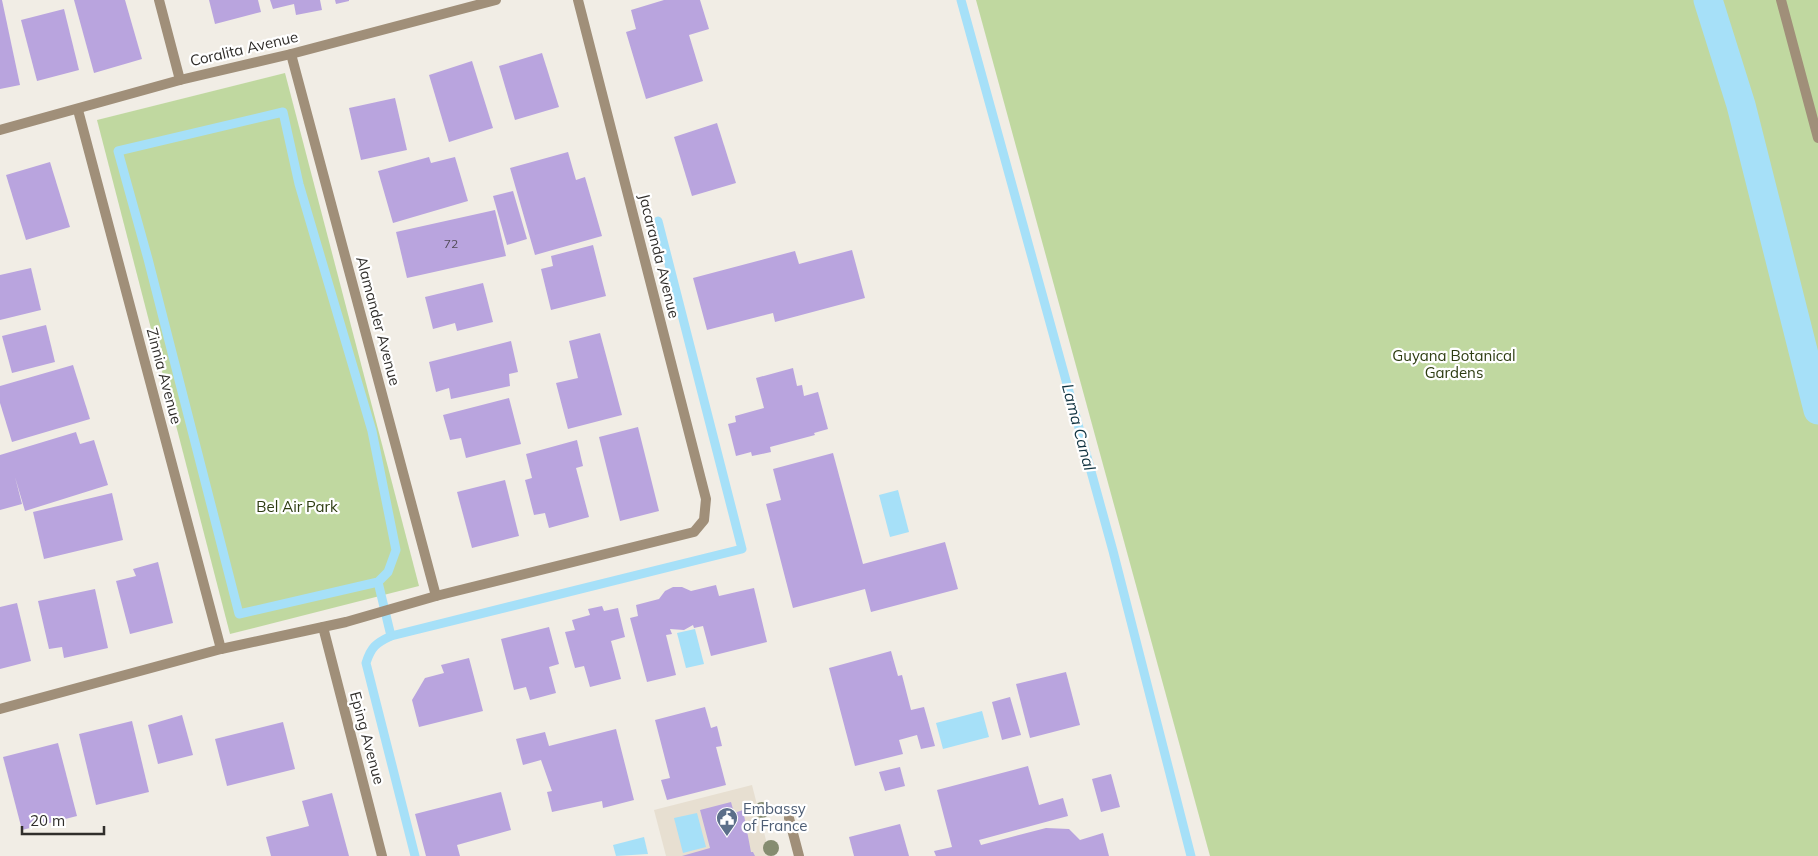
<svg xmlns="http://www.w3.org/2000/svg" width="1818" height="856" viewBox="0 0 1818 856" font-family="Mulish,sans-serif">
	<rect width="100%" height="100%" fill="#f1ede5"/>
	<polygon fill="#e7dfd1" points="752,785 770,856 666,856 654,810"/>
	<g fill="#c0d8a0">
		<polygon points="976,0 1818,0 1818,856 1210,856"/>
		<polygon points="285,73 419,586 230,634 97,120"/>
	</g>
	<g fill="#a6e0f8">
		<polygon points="898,490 909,532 890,537 879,495"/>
		<polygon points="695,629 704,664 686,668 677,633"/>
		<polygon points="982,711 989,737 943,749 936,723"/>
		<polygon points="697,813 706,847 683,853 674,818"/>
		<polygon points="644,837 648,854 616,856 613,845"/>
	</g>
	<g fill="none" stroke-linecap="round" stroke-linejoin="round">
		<g stroke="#a6e0f8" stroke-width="9">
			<polyline points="961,0 1113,551 1191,856"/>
			<path d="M378,582L388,572L396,550L372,431L299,184L283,112L118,151L148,259L239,614L378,582L391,636C376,643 371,647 366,663L415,856"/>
			<polyline points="391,636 742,549 658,221"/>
		</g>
		<polyline stroke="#a6e0f8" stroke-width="29" points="1708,0 1741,105 1818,410"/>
	</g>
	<g fill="#b9a4de">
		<polygon points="0,0 2,0 20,85 0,89"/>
		<polygon points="74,0 125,0 142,59 94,73"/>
		<polygon points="209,0 258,0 261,12 215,24"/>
		<polygon points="270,0 320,0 322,10 296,15 294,4 273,9"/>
		<polygon points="335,0 349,0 349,1 336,4"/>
		<polygon points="664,0 700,0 709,29 689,35 703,81 646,99 626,32 636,29 631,10"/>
		<polygon points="64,9 79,70 37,81 21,20"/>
		<polygon points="542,53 559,107 515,120 499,66"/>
		<polygon points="472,61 493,128 449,142 429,75"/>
		<polygon points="395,98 407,150 361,160 349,108"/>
		<polygon points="717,123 736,183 692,196 674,137"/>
		<polygon points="568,152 576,180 585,177 602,236 535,255 510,168"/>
		<polygon points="429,157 431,163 455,157 468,201 393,223 378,171"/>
		<polygon points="50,162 70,227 26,240 6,175"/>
		<polygon points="513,191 527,239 507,245 493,196"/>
		<polygon points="495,210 506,256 407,278 396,232"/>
		<polygon points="593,245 606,296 551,310 541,269 553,266 551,256"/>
		<polygon points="852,250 865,298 775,322 773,313 707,330 693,278 795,251 799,264"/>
		<polygon points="31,268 41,310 0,320 0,275"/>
		<polygon points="483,283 493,322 457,331 455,323 433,329 425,297"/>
		<polygon points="46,325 55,362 12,373 2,336"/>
		<polygon points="600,333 622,415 568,429 556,383 578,378 569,341"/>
		<polygon points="511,341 518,372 509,374 510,386 451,399 449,388 436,392 429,362"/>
		<polygon points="73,365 90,419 12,442 0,403 0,386"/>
		<polygon points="793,368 797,386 802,385 804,396 818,392 828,429 814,433 815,435 770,447 771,452 752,456 751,452 736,456 728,424 736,422 735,416 764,408 756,378"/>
		<polygon points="509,398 521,444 466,458 461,438 450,440 443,415"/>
		<polygon points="638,427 659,511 620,521 599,437"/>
		<polygon points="76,432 80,444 94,440 108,485 25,511 15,477 22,504 0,510 0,455"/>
		<polygon points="577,440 583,466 576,468 589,517 549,528 545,513 534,515 525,480 532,478 526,454"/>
		<polygon points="833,453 863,564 945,542 958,589 871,612 865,589 793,608 766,504 781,500 773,469"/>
		<polygon points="505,480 519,536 472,548 457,492"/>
		<polygon points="112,493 123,540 44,559 33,512"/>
		<polygon points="158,562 173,623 130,634 116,581 136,576 133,569"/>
		<polygon points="716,585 719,596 754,588 767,642 711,656 703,626 694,628 693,625 684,630 670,629 672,634 666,635 676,675 647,682 630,618 638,616 636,605 659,599 665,591 673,587 682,587 691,591"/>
		<polygon points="95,589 108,648 64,658 62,647 49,649 38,601"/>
		<polygon points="17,603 31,661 0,669 0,607"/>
		<polygon points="602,606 604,611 618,608 625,637 611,641 621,679 590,687 584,666 575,668 565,632 575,630 572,620 590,615 588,609"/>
		<polygon points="549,627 559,664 549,667 556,693 530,700 526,687 514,690 501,639"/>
		<polygon points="891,651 898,676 902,675 911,710 924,707 935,746 921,749 917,735 899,740 903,754 855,766 829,668"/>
		<polygon points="469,658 483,711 419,727 412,700 425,678 444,673 441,665"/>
		<polygon points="1066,672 1080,725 1030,738 1016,684"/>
		<polygon points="1010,697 1021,735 1002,740 992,702"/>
		<polygon points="705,707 711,728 717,726 722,746 716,747 726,785 667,800 661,780 670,778 655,720"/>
		<polygon points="182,715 193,755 158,764 148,725"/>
		<polygon points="132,721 149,792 96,805 79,734"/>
		<polygon points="283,722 295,769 227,786 215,739"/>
		<polygon points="616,729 634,800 603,808 602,801 552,812 547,792 552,791 541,760 523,765 516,739 545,732 549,746"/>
		<polygon points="58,743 77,816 22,830 3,757"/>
		<polygon points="1028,766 1039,805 1063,798 1068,816 979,840 981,845 1046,828 1069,829 1080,840 1103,833 1109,856 936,856 934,851 952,847 937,790"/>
		<polygon points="900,767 905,786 885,791 879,772"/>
		<polygon points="1111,774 1120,807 1101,812 1092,779"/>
		<polygon points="501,792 511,830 457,845 460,856 426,856 415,814"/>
		<polygon points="332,793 349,856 271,856 266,837 309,826 302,801"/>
		<polygon points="731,802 734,813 743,810 751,852 753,852 755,856 682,856 710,848 700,810"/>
		<polygon points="900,824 909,856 854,856 849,837"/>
	</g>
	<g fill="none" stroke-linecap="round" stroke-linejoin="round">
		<polyline stroke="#a08f79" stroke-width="10" points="1781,0 1818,138"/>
		<g stroke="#a08f79" stroke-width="10">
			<polyline points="159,0 180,80"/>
			<polyline points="291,54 436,596"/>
			<polyline points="78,110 221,649"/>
			<polyline points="0,130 180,80 291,54 496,0"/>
			<polyline points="323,627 382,856"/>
			<polyline points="0,709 221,649 346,622 436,596 694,532 704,520 706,499 578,0"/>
			<polyline points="789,818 799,856"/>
		</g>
	</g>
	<g fill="#858c70">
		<circle cx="762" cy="810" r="8"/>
		<circle cx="771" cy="848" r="8"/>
	</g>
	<defs>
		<g id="civic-pin" transform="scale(1.125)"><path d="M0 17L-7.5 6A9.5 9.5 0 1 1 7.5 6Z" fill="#5c6f8a" stroke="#fff"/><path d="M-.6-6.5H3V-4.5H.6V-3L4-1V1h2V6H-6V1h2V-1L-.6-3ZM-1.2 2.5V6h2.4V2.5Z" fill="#fff"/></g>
	</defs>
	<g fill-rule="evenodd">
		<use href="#civic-pin" x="727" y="818"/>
	</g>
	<g text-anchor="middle" stroke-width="4.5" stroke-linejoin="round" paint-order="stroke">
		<g font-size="12" fill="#524c58">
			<text x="451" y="248">72</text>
		</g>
		<g font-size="15" fill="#302e2b" stroke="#fff">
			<text transform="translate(244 49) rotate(-13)" y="5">Coralita Avenue</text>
			<text transform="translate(659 256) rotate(76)" y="5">Jacaranda Avenue</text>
			<text transform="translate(378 321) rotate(75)" y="5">Alamander Avenue</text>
			<text transform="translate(164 376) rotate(75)" y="5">Zinnia Avenue</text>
			<text transform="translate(367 738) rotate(75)" y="5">Eping Avenue</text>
		</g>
		<g font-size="15" fill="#2d3c11" stroke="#fff">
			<text x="1454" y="361">Guyana Botanical<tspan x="1454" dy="17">Gardens</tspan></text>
			<text x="297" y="512">Bel Air Park</text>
		</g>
		<g font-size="15" fill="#4e5e75" stroke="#fff" text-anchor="start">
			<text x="743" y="814">Embassy<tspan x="743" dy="17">of France</tspan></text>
		</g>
		<g font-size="16" font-style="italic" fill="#103340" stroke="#fff">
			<text transform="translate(1079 427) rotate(75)" y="6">Lama Canal</text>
		</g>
	</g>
	<path d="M22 826v8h82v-8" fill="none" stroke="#302e2b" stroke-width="2.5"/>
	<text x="30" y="826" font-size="15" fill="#302e2b" stroke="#ffffff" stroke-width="4" paint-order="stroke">20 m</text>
</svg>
